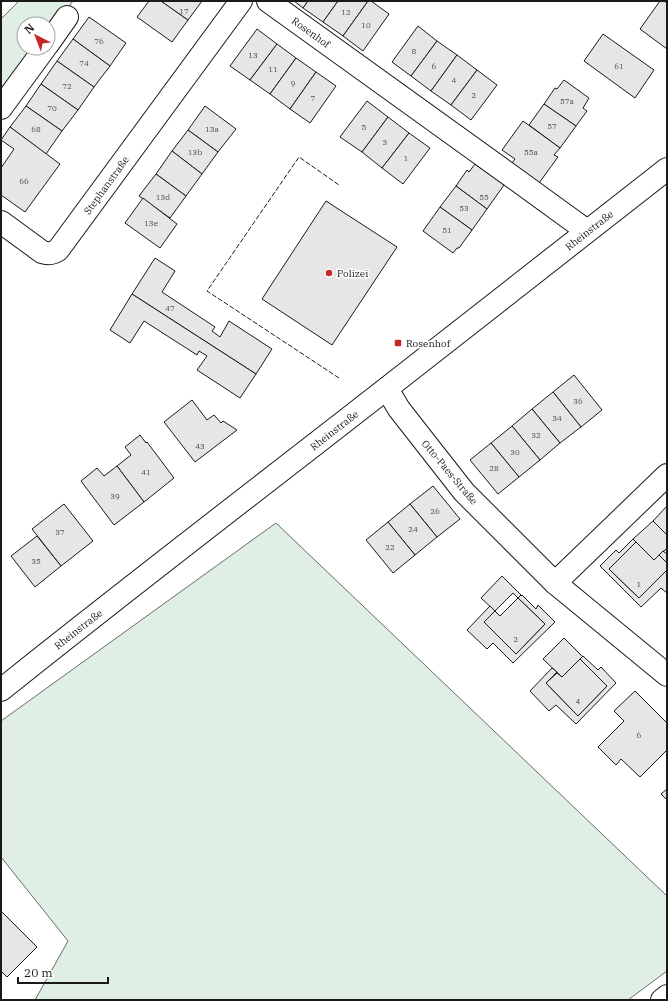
<svg xmlns="http://www.w3.org/2000/svg" width="668" height="1001" viewBox="0 0 668 1001" font-family="'IBM Plex Serif',serif">
	<rect width="100%" height="100%" fill="#fff"/>
	<g fill="#e0efe3" stroke="#6a6a6a">
		<polygon points="19,1 73,1 48,35 48,24 24,24 24,48 39,48 1,101 1,19"/>
		<polygon points="276,523 667,896 667,971 628,1000 35,1000 68,941 1,857 1,721"/>
	</g>
	<g fill="#e6e6e6" stroke="#1a1a1a">
		<polygon points="149,1 161,1 188,20 172,42 137,17"/>
		<polygon points="161,1 202,1 188,20"/>
		<polygon points="294,1 308,1 303,8"/>
		<polygon points="308,1 338,1 323,22 303,8"/>
		<polygon points="338,1 368,1 343,36 323,22"/>
		<polygon points="368,1 371,1 389,14 363,51 343,36"/>
		<polygon points="660,1 664,1 667,3 667,49 640,29"/>
		<polygon points="89,17 126,43 110,66 73,39"/>
		<polygon points="418,26 437,41 411,76 392,62"/>
		<polygon points="257,29 277,44 250,80 230,66"/>
		<polygon points="603,34 654,70 635,98 584,61"/>
		<polygon points="73,39 110,66 94,87 57,61"/>
		<polygon points="437,41 457,55 431,91 411,76"/>
		<polygon points="277,44 296,58 270,94 250,80"/>
		<polygon points="457,55 477,70 451,105 431,91"/>
		<polygon points="296,58 316,72 290,109 270,94"/>
		<polygon points="57,61 94,87 78,110 41,84"/>
		<polygon points="477,70 497,85 471,120 451,105"/>
		<polygon points="316,72 336,86 310,123 290,109"/>
		<polygon points="564,80 589,98 583,108 587,111 576,126 544,104 555,88 557,89"/>
		<polygon points="41,84 78,110 62,131 26,106"/>
		<polygon points="367,101 388,117 362,152 340,137"/>
		<polygon points="544,104 576,126 560,148 529,125"/>
		<polygon points="26,106 62,131 46,154 10,127"/>
		<polygon points="205,106 236,129 218,152 188,130"/>
		<polygon points="388,117 409,133 382,168 362,152"/>
		<polygon points="523,121 560,148 554,155 558,157 539,183 512,163 515,159 502,150"/>
		<polygon points="10,127 60,164 25,212 1,195 1,168 14,149 1,140"/>
		<polygon points="188,130 218,152 202,174 172,151"/>
		<polygon points="409,133 430,148 403,184 382,168"/>
		<polygon points="172,151 202,174 186,196 156,174"/>
		<polygon points="475,164 504,185 487,209 456,186 467,170 469,172"/>
		<polygon points="156,174 186,196 170,218 139,196"/>
		<polygon points="456,186 487,209 472,230 440,207"/>
		<polygon points="143,198 177,224 160,248 125,223"/>
		<polygon points="326,201 397,247 332,345 262,299"/>
		<polygon points="440,207 472,230 459,248 457,248 453,253 423,231"/>
		<polygon points="155,258 175,271 162,292 215,327 212,331 220,337 229,321 272,349 256,374 132,294"/>
		<polygon points="132,294 256,374 240,398 197,370 207,356 199,351 197,355 144,321 130,343 110,330"/>
		<polygon points="574,375 602,410 581,427 553,392"/>
		<polygon points="553,392 581,427 560,443 532,409"/>
		<polygon points="192,400 207,420 214,415 221,423 223,421 237,430 195,462 164,422"/>
		<polygon points="532,409 560,443 540,460 512,426"/>
		<polygon points="512,426 540,460 519,477 491,443"/>
		<polygon points="140,435 146,443 147,442 174,478 144,502 117,466 131,455 125,447"/>
		<polygon points="491,443 519,477 498,494 470,460"/>
		<polygon points="117,466 144,502 114,525 81,481 97,468 104,476"/>
		<polygon points="433,486 460,519 437,537 410,504"/>
		<polygon points="64,504 93,541 61,566 32,529"/>
		<polygon points="410,504 437,537 415,555 388,522"/>
		<polygon points="667,506 667,535 653,521"/>
		<polygon points="653,521 667,535 667,548 664,551 663,551 654,560 633,539"/>
		<polygon points="388,522 415,555 393,573 366,540"/>
		<polygon points="37,536 61,566 35,587 11,556"/>
		<polygon points="633,539 636,542 609,569 639,598 667,570 667,593 661,588 641,607 600,566 616,550 619,553"/>
		<polygon points="636,542 654,560 659,555 667,563 667,570 639,598 609,569"/>
		<polygon points="663,551 667,554 667,563 659,555"/>
		<polygon points="502,576 521,595 518,598 513,593 495,611 481,598"/>
		<polygon points="521,595 521,596 522,595 536,609 538,605 555,622 513,663 493,643 487,649 467,630 490,606 495,611 484,622 516,654 545,624 518,598"/>
		<polygon points="518,598 545,624 516,654 484,622 495,611 500,616"/>
		<polygon points="564,638 583,657 562,677 543,659"/>
		<polygon points="583,656 598,670 601,667 616,683 576,724 556,705 549,711 530,691 552,668 557,672 546,683 578,716 607,686 580,659"/>
		<polygon points="580,659 607,686 578,716 546,683 557,673 562,677"/>
		<polygon points="635,691 666,722 667,721 667,750 640,777 621,759 616,765 598,747 624,721 614,711"/>
		<polygon points="667,789 667,800 661,794"/>
		<polygon points="1,911 37,947 7,977 1,971"/>
	</g>
	<g fill="none" stroke-linecap="round" stroke-linejoin="round">
		<g stroke="#1a1a1a" stroke-width="24">
			<g id="minor">
				<polyline points="268,1 507,173 587,231"/>
				<polyline points="48,44 67,17"/>
				<polyline points="1,108 45,48"/>
				<path d="M1,222L42,252C48,254 52,254 58,250L241,1"/>
				<polyline points="387,389 399,409 464,492 555,583 667,675"/>
				<polyline points="555,583 667,475"/>
				<polyline points="662,1000 667,996"/>
			</g>
		</g>
		<g stroke="#1a1a1a" stroke-width="24">
			<path id="major" d="M1,690C128,588 258,489 386,389C480,316 573,242 667,169"/>
		</g>
		<use href="#minor" stroke="#fff" stroke-width="22"/>
		<use href="#major" stroke="#fff" stroke-width="22"/>
		<polyline stroke="#1a1a1a" stroke-width="1" stroke-dasharray="5 2" stroke-linecap="butt" points="339,378 207,291 299,157 339,185"/>
	</g>
	<g fill="#c62828" stroke="#fff" stroke-width="1.5">
		<circle cx="329" cy="273" r="4"/>
		<rect x="394" y="339" width="8" height="8" rx="2"/>
	</g>
	<g text-anchor="middle" stroke-width="3" stroke-linejoin="round" paint-order="stroke">
		<g font-size="8" fill="#4d4d4d">
			<text x="184" y="14">17</text>
			<text x="346" y="15">12</text>
			<text x="366" y="28">10</text>
			<text x="99" y="44">76</text>
			<text x="414" y="54">8</text>
			<text x="253" y="58">13</text>
			<text x="84" y="66">74</text>
			<text x="434" y="69">6</text>
			<text x="619" y="69">61</text>
			<text x="273" y="72">11</text>
			<text x="454" y="83">4</text>
			<text x="293" y="86">9</text>
			<text x="67" y="89">72</text>
			<text x="474" y="98">2</text>
			<text x="313" y="101">7</text>
			<text x="567" y="104">57a</text>
			<text x="52" y="111">70</text>
			<text x="552" y="129">57</text>
			<text x="364" y="130">5</text>
			<text x="36" y="132">68</text>
			<text x="212" y="132">13a</text>
			<text x="385" y="145">3</text>
			<text x="195" y="155">13b</text>
			<text x="531" y="155">55a</text>
			<text x="406" y="161">1</text>
			<text x="24" y="184">66</text>
			<text x="163" y="200">13d</text>
			<text x="484" y="200">55</text>
			<text x="464" y="211">53</text>
			<text x="151" y="226">13e</text>
			<text x="447" y="233">51</text>
			<text x="170" y="311">47</text>
			<text x="578" y="404">36</text>
			<text x="557" y="421">34</text>
			<text x="536" y="438">32</text>
			<text x="200" y="449">43</text>
			<text x="515" y="455">30</text>
			<text x="494" y="471">28</text>
			<text x="146" y="475">41</text>
			<text x="115" y="499">39</text>
			<text x="435" y="514">26</text>
			<text x="413" y="532">24</text>
			<text x="60" y="535">37</text>
			<text x="390" y="550">22</text>
			<text x="36" y="564">35</text>
			<text x="639" y="587">1</text>
			<text x="516" y="642">2</text>
			<text x="578" y="704">4</text>
			<text x="639" y="738">6</text>
		</g>
		<g font-size="10" fill="#1a1a1a" stroke="#fff">
			<text transform="translate(311 32) rotate(36)" y="4">Rosenhof</text>
			<text transform="translate(106 185) rotate(-54)" y="4">Stephanstraße</text>
			<text transform="translate(589 230) rotate(-38)" y="4">Rheinstraße</text>
			<text transform="translate(334 430) rotate(-38)" y="4">Rheinstraße</text>
			<text transform="translate(450 472) rotate(50)" y="4">Otto-Paes-Straße</text>
			<text transform="translate(78 629) rotate(-38)" y="4">Rheinstraße</text>
		</g>
		<g font-size="10" fill="#1a1a1a" stroke="#fff" text-anchor="start">
			<text x="337" y="277">Polizei</text>
			<text x="406" y="347">Rosenhof</text>
		</g>
	</g>
	<rect width="668" height="1001" fill="none" stroke="#1a1a1a" stroke-width="4"/>
	<g transform="translate(36 36) rotate(318)"><circle r="19" fill="#ffffff" stroke="#a3a3a3"/>
	<path d="M0-3L7 15L0 10L-7 15Z" fill="#c62828"/>
	<text y="-6" font-size="11" font-weight="bold" text-anchor="middle" fill="#1a1a1a">N</text>
	</g>
	<path d="M18 977v6h90v-6" fill="none" stroke="#1a1a1a" stroke-width="2"/>
	<text x="24" y="977" font-size="12" fill="#1a1a1a" stroke="#ffffff" stroke-width="3" paint-order="stroke">20 m</text>
</svg>
